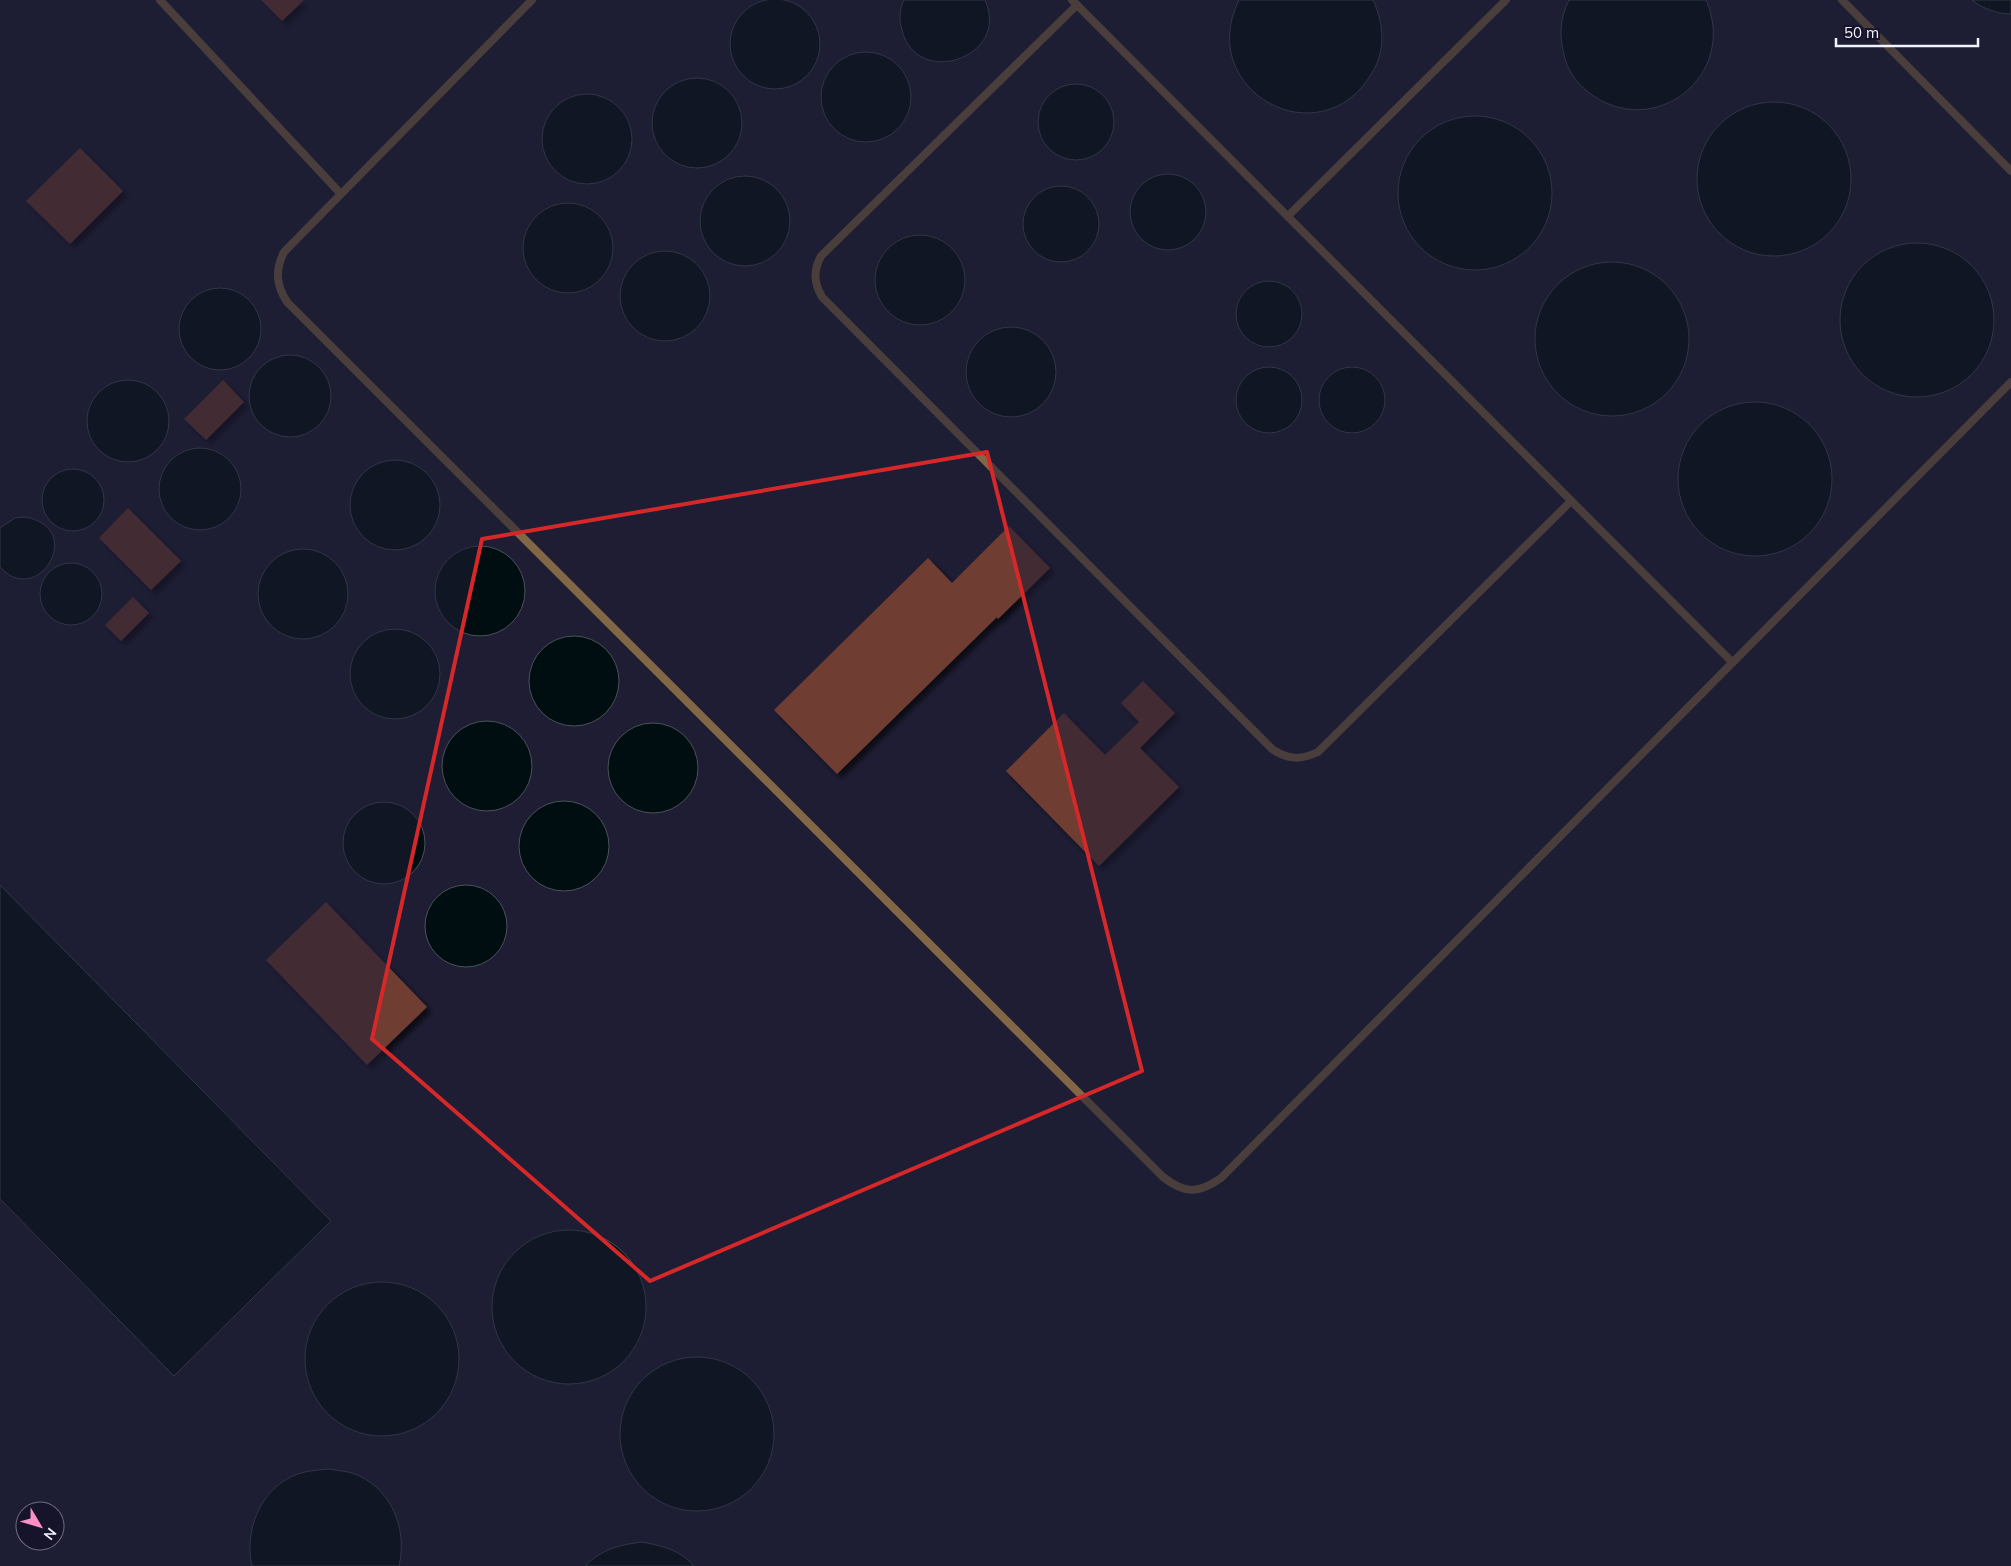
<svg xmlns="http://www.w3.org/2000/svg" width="2011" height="1566" viewBox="0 0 2011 1566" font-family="Mulish,sans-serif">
	<defs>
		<filter id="shadow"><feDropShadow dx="4.5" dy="4.5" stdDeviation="2.5" flood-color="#0009"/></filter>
	</defs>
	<rect width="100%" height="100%" fill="#1e1d34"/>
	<g fill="#000e11" stroke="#495358">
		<circle cx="775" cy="44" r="45"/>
		<path d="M904,0H985C1011,58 916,89 902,30C899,20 899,10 904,0Z"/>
		<path d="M1239,0H1373C1384,24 1386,50 1372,73C1321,160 1194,91 1239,0Z"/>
		<path d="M1569,0H1706C1739,75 1654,143 1588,92C1577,83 1567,70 1564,55C1559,35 1560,18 1569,0Z"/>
		<path d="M1972,0H2011V14C1997,14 1982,8 1972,0Z"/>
		<circle cx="866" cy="97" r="45"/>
		<circle cx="697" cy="123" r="45"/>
		<circle cx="1076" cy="122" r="38"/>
		<circle cx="587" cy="139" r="45"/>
		<circle cx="1774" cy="179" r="77"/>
		<circle cx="1475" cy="193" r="77"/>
		<circle cx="1168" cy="212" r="38"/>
		<circle cx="745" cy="221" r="45"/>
		<circle cx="1061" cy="224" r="38"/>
		<circle cx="568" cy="248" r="45"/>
		<circle cx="920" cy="280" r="45"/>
		<circle cx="1917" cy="320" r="77"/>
		<circle cx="665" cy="296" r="45"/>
		<circle cx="1612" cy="339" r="77"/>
		<circle cx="1269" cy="314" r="33"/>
		<circle cx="220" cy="329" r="41"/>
		<circle cx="1011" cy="372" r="45"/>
		<circle cx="290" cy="396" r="41"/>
		<circle cx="1269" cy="400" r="33"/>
		<circle cx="1352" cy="400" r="33"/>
		<circle cx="128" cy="421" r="41"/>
		<circle cx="1755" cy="479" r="77"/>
		<circle cx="200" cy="489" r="41"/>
		<circle cx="395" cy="505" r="45"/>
		<circle cx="73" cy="500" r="31"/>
		<path d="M25,517C87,528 38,609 0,567V528L15,518Z"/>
		<circle cx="480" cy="591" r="45"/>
		<circle cx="303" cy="594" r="45"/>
		<circle cx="71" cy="594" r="31"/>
		<circle cx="395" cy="674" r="45"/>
		<circle cx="574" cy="681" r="45"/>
		<circle cx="487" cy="766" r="45"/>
		<circle cx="653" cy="768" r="45"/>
		<circle cx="564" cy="846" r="45"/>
		<circle cx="384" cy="843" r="41"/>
		<circle cx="466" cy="926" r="41"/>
		<polygon points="0,885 331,1221 174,1376 0,1199"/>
		<circle cx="569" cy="1307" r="77"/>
		<circle cx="382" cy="1359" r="77"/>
		<circle cx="697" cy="1434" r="77"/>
		<path d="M328,1469C336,1470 344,1471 352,1473C391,1486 408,1529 399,1566H252C243,1527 264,1481 305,1472C313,1470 321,1470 328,1469Z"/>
		<path d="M642,1542C663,1546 680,1550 694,1566H585C602,1549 619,1545 642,1542Z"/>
	</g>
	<g fill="#6f3e32" filter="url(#shadow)">
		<polygon points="261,0 304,0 282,21"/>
		<polygon points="80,148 123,191 70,244 26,201"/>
		<polygon points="223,380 244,402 206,440 184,419"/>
		<polygon points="128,508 181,561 151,590 99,538"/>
		<polygon points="1009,526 1050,568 998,619 997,617 837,774 774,710 928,558 952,583"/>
		<polygon points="133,597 149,613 121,641 105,625"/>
		<polygon points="1143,681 1175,713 1140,748 1179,787 1099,866 1006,771 1064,713 1105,755 1139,722 1121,703"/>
		<polygon points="326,902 427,1007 367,1065 266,960"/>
	</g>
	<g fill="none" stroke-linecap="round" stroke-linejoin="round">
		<g stroke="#816745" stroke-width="8">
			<polyline points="160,0 340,193"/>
			<path d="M532,0L284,252C275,270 276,285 287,302L1163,1177C1185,1194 1198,1194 1221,1178L2011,382"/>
			<polyline points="1072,0 1732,662"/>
			<polyline points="1842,0 2011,171"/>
			<path d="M1077,5L821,256C813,271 814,283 822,297L1272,749C1288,760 1301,760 1318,752L1571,501"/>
			<polyline points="1288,216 1506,0"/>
		</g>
	</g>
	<path d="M0 0H2011V1566H0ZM987,452L1142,1071L650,1281L372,1039L482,539Z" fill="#1e1d34" fill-opacity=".55" fill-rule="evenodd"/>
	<path fill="none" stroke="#d62828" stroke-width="4" stroke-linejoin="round" d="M987,452L1142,1071L650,1281L372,1039L482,539Z"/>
	<g transform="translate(40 1526) rotate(128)"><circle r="24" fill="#15142a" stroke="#6e6d7e"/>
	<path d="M0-4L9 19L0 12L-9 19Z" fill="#fb8fc6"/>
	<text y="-8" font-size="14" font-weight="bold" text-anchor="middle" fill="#f3f3fd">N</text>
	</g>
	<path d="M1836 38v8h142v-8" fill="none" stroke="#f3f3fd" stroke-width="2.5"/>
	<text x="1844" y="38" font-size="15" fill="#f3f3fd" stroke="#15142a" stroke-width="4" paint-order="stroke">50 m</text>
</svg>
